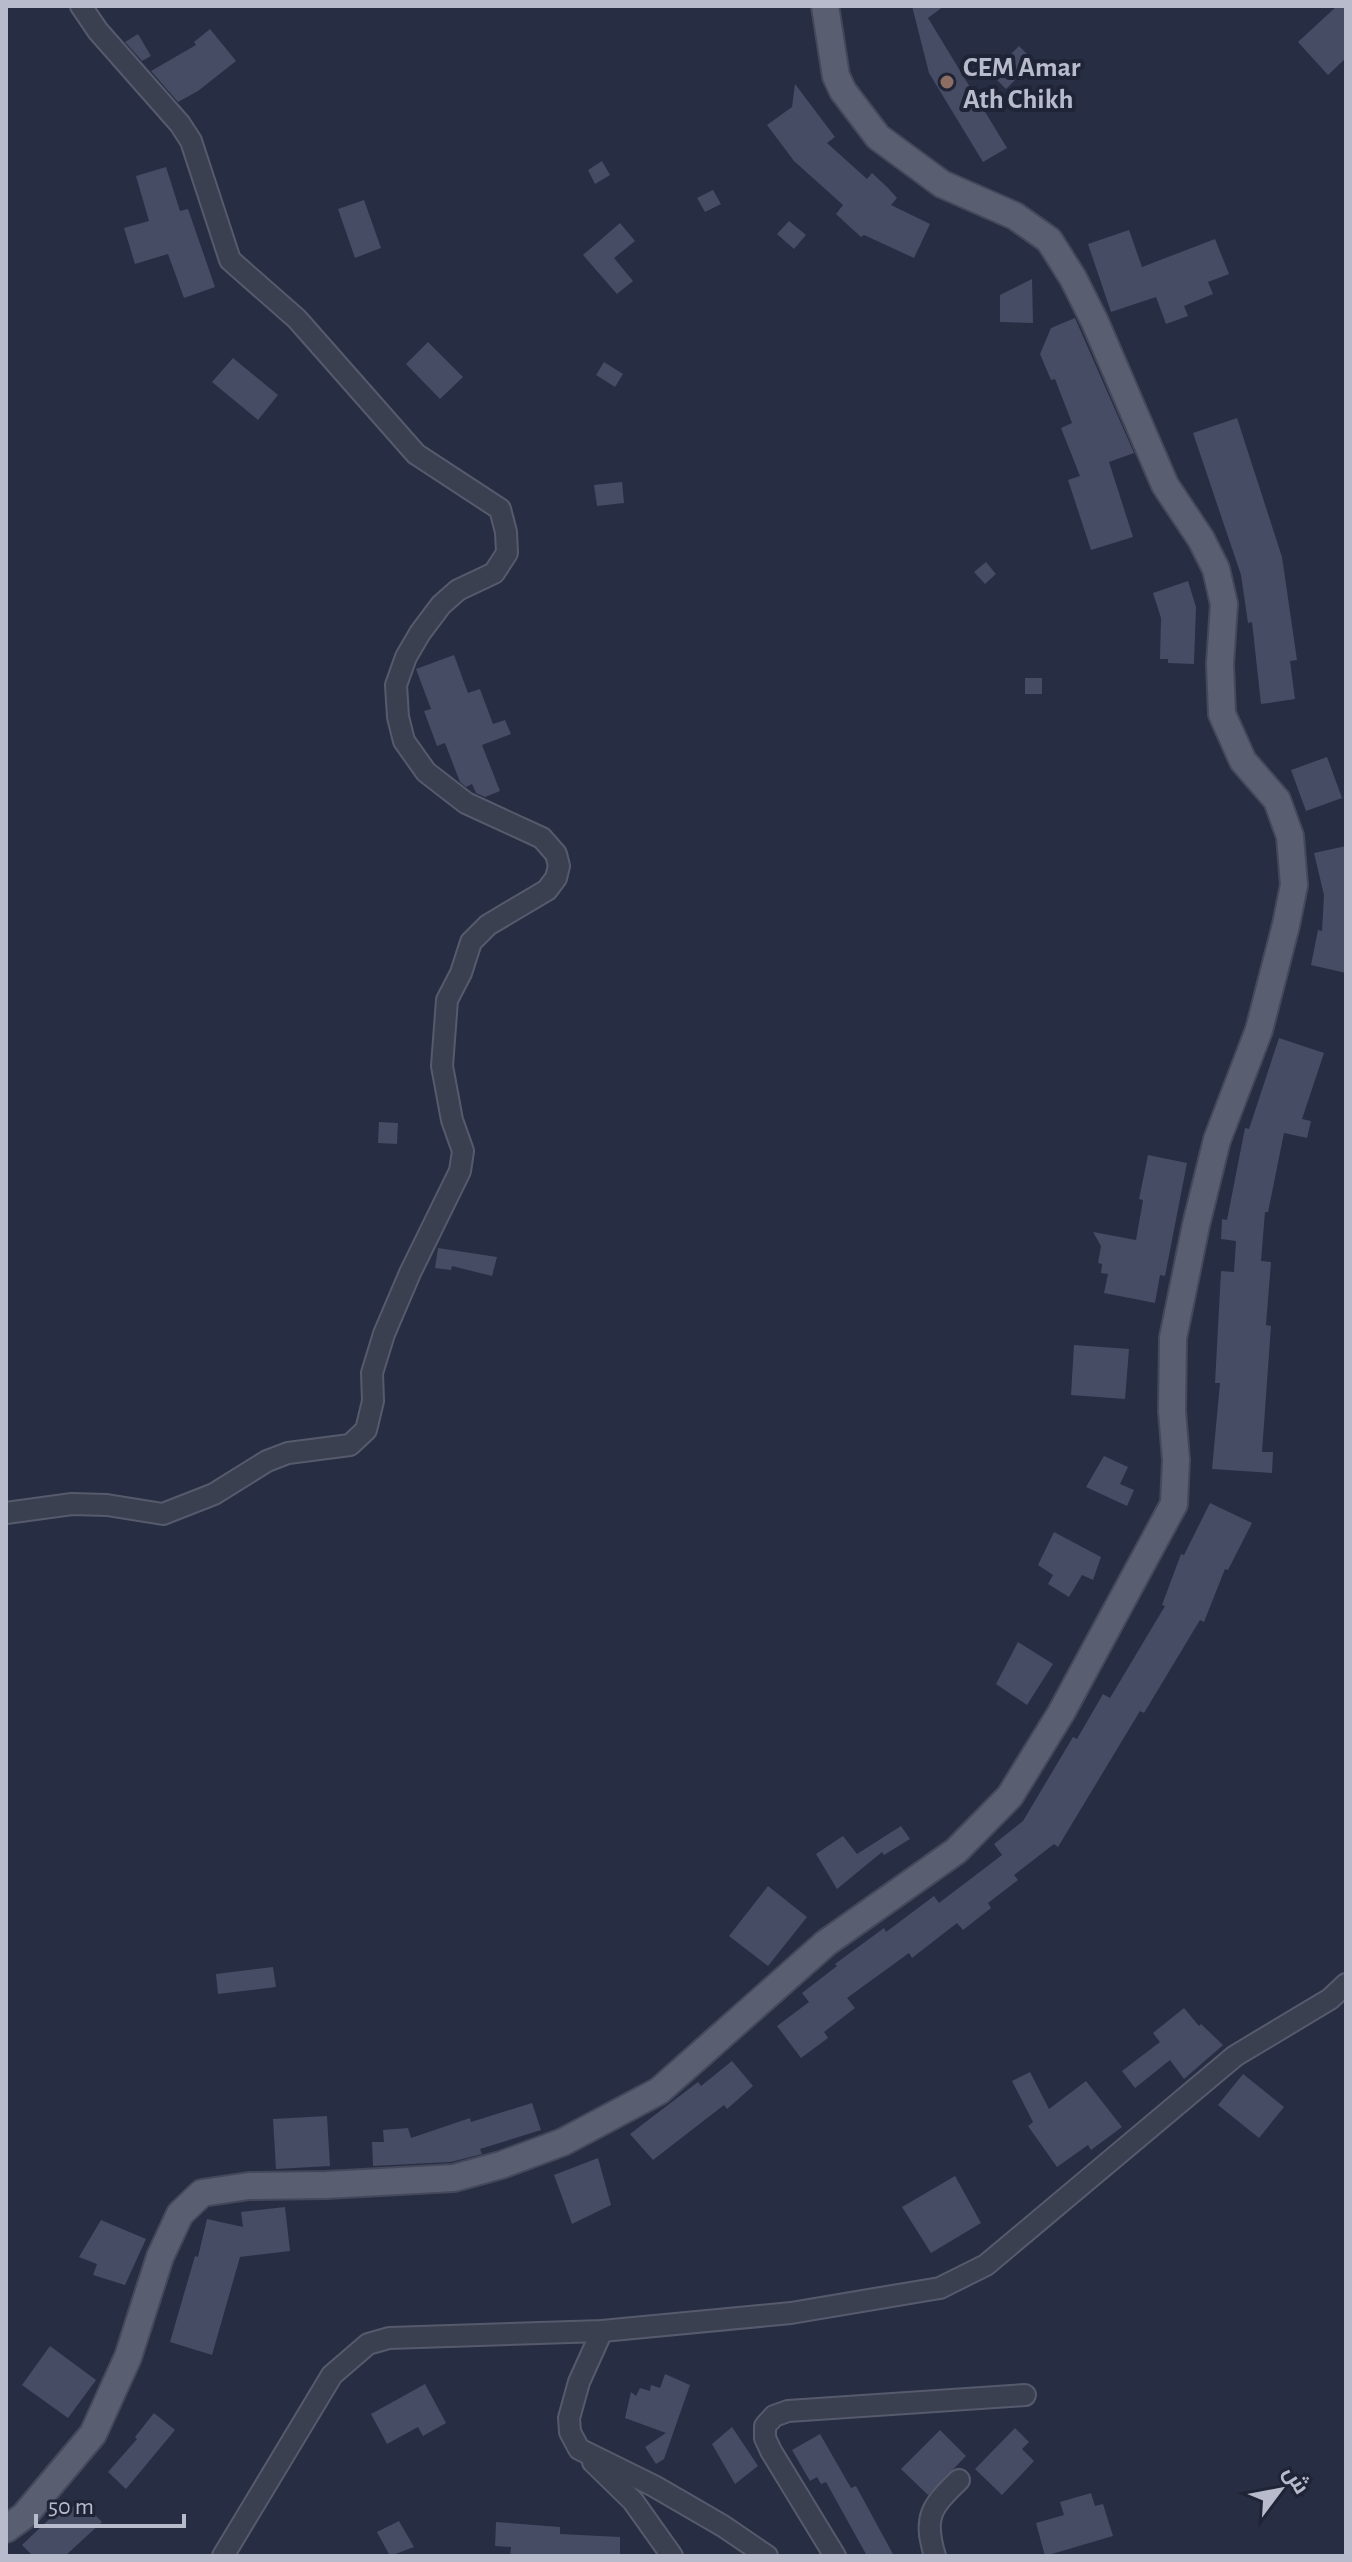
<svg xmlns="http://www.w3.org/2000/svg" width="1352" height="2562" viewBox="0 0 1352 2562" font-family="'Alegreya Sans',Cairo,sans-serif">
	<rect width="100%" height="100%" fill="#272d42"/>
	<g fill="#464c64">
		<polygon points="912,6 944,6 928,18 1007,148 983,162 929,73"/>
		<polygon points="1337,6 1346,6 1346,58 1328,75 1298,42"/>
		<polygon points="210,29 236,61 198,91 178,102 151,71 196,45 194,42"/>
		<polygon points="138,34 151,56 142,61 125,42"/>
		<polygon points="1019,46 1034,61 1006,89 995,78 1012,61 1008,57"/>
		<polygon points="795,84 835,137 827,143 867,179 872,173 888,188 897,198 891,205 930,224 914,258 864,235 861,237 836,214 843,205 794,161 767,125 792,107"/>
		<polygon points="602,161 610,175 595,184 588,170"/>
		<polygon points="166,167 180,211 188,209 215,287 184,298 168,254 135,264 124,228 149,221 136,176"/>
		<polygon points="713,190 721,204 705,212 697,198"/>
		<polygon points="364,200 381,248 355,258 338,209"/>
		<polygon points="789,221 806,235 794,249 777,234"/>
		<polygon points="620,223 635,241 614,258 633,281 617,294 583,255"/>
		<polygon points="1129,230 1142,267 1215,239 1229,274 1208,282 1213,294 1184,306 1188,316 1166,324 1156,297 1111,312 1088,244"/>
		<polygon points="1032,279 1033,323 1000,322 1000,295"/>
		<polygon points="1075,318 1134,453 1109,462 1133,537 1091,550 1068,480 1080,476 1061,428 1072,423 1055,379 1051,380 1040,354 1051,328"/>
		<polygon points="428,342 463,377 440,399 406,364"/>
		<polygon points="233,358 278,395 258,420 212,382"/>
		<polygon points="604,362 623,374 615,387 596,375"/>
		<polygon points="1237,418 1282,557 1297,660 1290,661 1295,699 1261,704 1252,622 1248,623 1241,575 1193,433"/>
		<polygon points="622,482 624,503 597,506 594,485"/>
		<polygon points="986,562 996,574 985,584 974,572"/>
		<polygon points="1188,581 1196,607 1194,664 1168,663 1168,659 1160,659 1161,618 1153,593"/>
		<polygon points="454,655 468,693 480,689 493,724 505,720 511,734 482,745 500,791 485,797 476,793 472,784 466,787 460,782 445,743 437,746 424,711 431,709 416,669"/>
		<rect x="1025" y="678" width="17" height="16"/>
		<polygon points="1327,757 1342,798 1306,811 1291,770"/>
		<polygon points="1346,846 1346,973 1311,965 1318,930 1322,931 1324,895 1314,853"/>
		<polygon points="1279,1038 1324,1053 1302,1119 1311,1121 1307,1138 1284,1133 1268,1212 1265,1212 1261,1261 1271,1262 1266,1325 1271,1326 1262,1452 1273,1452 1272,1473 1212,1469 1220,1383 1215,1383 1221,1271 1234,1272 1236,1241 1221,1239 1222,1219 1227,1220 1245,1128 1249,1129"/>
		<polygon points="379,1122 398,1123 397,1144 378,1143"/>
		<polygon points="1148,1155 1187,1163 1165,1276 1160,1275 1155,1303 1104,1293 1108,1274 1101,1273 1102,1264 1098,1263 1101,1246 1093,1232 1136,1240 1143,1200 1139,1199"/>
		<polygon points="438,1248 497,1257 492,1276 452,1266 451,1270 435,1268"/>
		<polygon points="1074,1345 1129,1349 1125,1399 1071,1395"/>
		<polygon points="1104,1456 1128,1467 1120,1484 1134,1490 1127,1506 1086,1487"/>
		<polygon points="1210,1503 1252,1523 1228,1570 1225,1569 1204,1622 1200,1620 1144,1713 1140,1711 1058,1847 1054,1844 1014,1875 1018,1880 988,1903 991,1908 963,1930 957,1923 912,1958 909,1953 847,1998 855,2008 824,2032 828,2038 801,2058 777,2026 809,2002 802,1993 837,1966 835,1964 884,1928 886,1932 934,1896 939,1903 1002,1855 994,1844 1023,1821 1073,1737 1077,1739 1103,1694 1110,1698 1165,1606 1162,1605 1181,1554 1184,1555"/>
		<polygon points="1054,1532 1101,1557 1093,1580 1082,1575 1069,1597 1048,1584 1053,1575 1038,1565"/>
		<polygon points="1018,1642 1053,1664 1027,1705 996,1684"/>
		<polygon points="901,1826 910,1839 884,1855 882,1852 837,1889 816,1854 843,1836 857,1854"/>
		<polygon points="768,1886 807,1917 768,1966 729,1936"/>
		<polygon points="273,1967 276,1987 218,1994 216,1974"/>
		<polygon points="1184,2008 1199,2026 1201,2024 1223,2045 1184,2079 1170,2060 1135,2088 1122,2071 1160,2042 1153,2033"/>
		<polygon points="732,2061 753,2086 727,2109 724,2105 653,2160 630,2134 698,2082 701,2086"/>
		<polygon points="1030,2072 1049,2109 1086,2081 1122,2127 1091,2150 1088,2145 1057,2167 1028,2126 1033,2122 1012,2081"/>
		<polygon points="1243,2074 1284,2107 1259,2138 1218,2105"/>
		<polygon points="532,2103 541,2130 480,2149 482,2154 451,2162 373,2166 372,2142 384,2142 383,2130 408,2128 411,2138 470,2118 471,2122"/>
		<polygon points="327,2116 330,2166 276,2169 273,2119"/>
		<polygon points="598,2158 611,2205 572,2224 554,2175"/>
		<polygon points="955,2176 981,2223 931,2253 902,2207"/>
		<polygon points="285,2207 290,2251 240,2257 212,2355 170,2342 195,2256 198,2257 207,2219 243,2227 241,2212"/>
		<polygon points="101,2220 146,2239 125,2285 93,2275 97,2264 79,2257"/>
		<polygon points="50,2346 96,2380 68,2418 22,2385"/>
		<polygon points="665,2374 690,2385 664,2459 656,2464 645,2447 666,2433 625,2418 631,2392 636,2396 640,2388 650,2391 651,2385 660,2388"/>
		<polygon points="425,2384 446,2423 423,2436 418,2427 387,2444 371,2414"/>
		<polygon points="154,2413 175,2430 126,2489 108,2472 137,2439 135,2437"/>
		<polygon points="732,2427 758,2466 735,2484 712,2444"/>
		<polygon points="1015,2428 1029,2442 1022,2449 1034,2461 1002,2495 975,2469"/>
		<polygon points="940,2430 966,2456 928,2495 901,2469"/>
		<polygon points="820,2434 851,2488 856,2486 894,2556 867,2556 826,2482 821,2484 817,2477 810,2481 792,2450"/>
		<polygon points="1091,2493 1095,2506 1103,2504 1113,2536 1045,2556 1036,2523 1064,2515 1060,2502"/>
		<polygon points="80,2500 102,2522 65,2556 33,2556 22,2545 61,2508 66,2513"/>
		<polygon points="399,2521 414,2547 390,2556 377,2532"/>
		<polygon points="496,2522 560,2527 560,2534 620,2537 620,2556 510,2556 511,2547 495,2546"/>
	</g>
	<g fill="none" stroke-linecap="round" stroke-linejoin="round">
		<g stroke="#565a6c" stroke-width="24">
			<g id="minor">
				<polyline points="6,1513 72,1504 107,1505 163,1514 214,1494 267,1461 288,1453 350,1445 366,1430 373,1401 372,1373 384,1334 410,1273 460,1171 463,1151 452,1120 442,1066 447,1000 461,973 471,942 488,925 547,890 556,878 559,866 556,854 542,838 466,803 426,772 404,741 398,717 396,685 406,657 420,633 441,605 458,590 494,573 507,553 506,532 500,509 416,454 297,319 230,260 191,141 180,124 98,31 81,6"/>
				<polyline points="602,2331 579,2382 569,2418 570,2432 579,2449 654,2486 723,2526 767,2556"/>
				<polyline points="593,2462 633,2501 672,2556"/>
				<polyline points="223,2556 332,2375 368,2344 389,2338 602,2331 791,2313 940,2288 986,2265 1235,2056 1330,1999 1346,1984"/>
				<polyline points="835,2556 771,2451 765,2438 765,2426 774,2416 788,2411 1025,2395"/>
				<path d="M935,2556C923,2517 931,2507 959,2480"/>
			</g>
		</g>
		<g stroke="#45485b" stroke-width="30">
			<polyline id="major" points="6,2529 24,2516 93,2434 128,2357 160,2257 180,2214 202,2193 249,2186 326,2185 454,2178 501,2165 563,2142 659,2091 826,1943 956,1851 1010,1796 1061,1713 1174,1504 1176,1460 1172,1411 1173,1338 1196,1225 1217,1140 1259,1030 1286,925 1294,885 1290,836 1277,800 1243,761 1222,714 1220,664 1224,604 1216,569 1201,539 1165,485 1095,322 1073,278 1049,240 1015,216 942,184 878,137 843,91 836,76 825,6"/>
		</g>
		<use href="#minor" stroke="#3b4051" stroke-width="20"/>
		<use href="#major" stroke="#595e71" stroke-width="26"/>
	</g>
	<circle fill="#8d6e63" stroke="#202437" stroke-width="3" cx="947" cy="82" r="8"/>
	<g text-anchor="middle" stroke-width="8" stroke-linejoin="round" paint-order="stroke">
		<g font-size="28" font-weight="bold" fill="#b8bbcb" stroke="#202437" text-anchor="start">
			<text x="963" y="76">CEM Amar<tspan x="963" dy="32">Ath Chikh</tspan></text>
		</g>
	</g>
	<rect width="1352" height="2562" fill="none" stroke="#b8bbcb" stroke-width="16"/>
	<g transform="translate(1280 2490) rotate(58)" stroke="#202437" stroke-width="6" paint-order="stroke">
	<path d="M0-6L14 30L0 20L-14 30Z" fill="#b8bbcb"/>
	<text y="-12" font-size="22" font-weight="bold" text-anchor="middle" fill="#b8bbcb">ش</text>
	</g>
	<path d="M36 2514v12h148v-12" fill="none" stroke="#b8bbcb" stroke-width="4"/>
	<text x="48" y="2514" font-size="24" fill="#b8bbcb" stroke="#202437" stroke-width="6" paint-order="stroke">50 m</text>
</svg>
